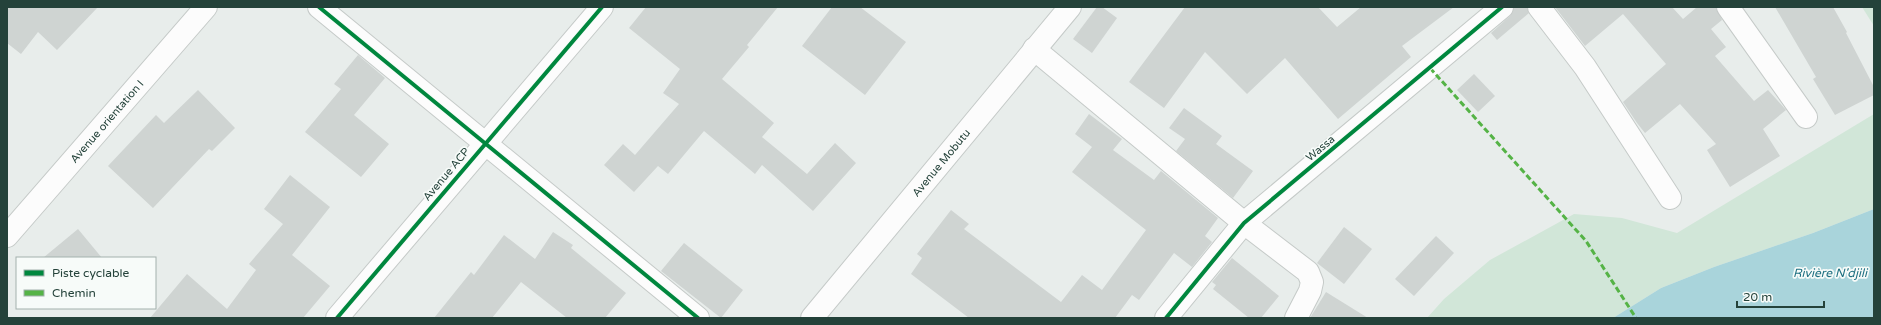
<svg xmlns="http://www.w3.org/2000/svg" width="1881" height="325" viewBox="0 0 1881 325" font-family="'Varela Round',sans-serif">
	<rect width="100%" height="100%" fill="#e8edeb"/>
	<g fill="#d1e6d8">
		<polygon points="1862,7 1874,7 1874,26"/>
		<polygon points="1874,114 1874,209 1813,233 1714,267 1661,288 1613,318 1427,318 1444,299 1490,260 1574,214 1622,218 1677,233"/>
	</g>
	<polygon fill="#a9d4db" points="1874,209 1874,318 1613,318 1661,288 1714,267 1813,233"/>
	<g fill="#cfd4d2">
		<polygon points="7,7 98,7 57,50 38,32 21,54 7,43"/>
		<polygon points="646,7 778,7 747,45 749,47 722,79 774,123 762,137 807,174 835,143 856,163 813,211 762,165 755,174 704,131 668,174 658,166 634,192 604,165 623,144 635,155 679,104 663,93 680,69 629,28"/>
		<polygon points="832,7 860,7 906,42 865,95 802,46"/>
		<polygon points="1097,7 1102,7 1117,18 1092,53 1073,39"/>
		<polygon points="1185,7 1318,7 1337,27 1361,7 1454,7 1402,46 1411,57 1338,119 1285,58 1247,94 1205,52 1164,108 1129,82"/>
		<polygon points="1514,7 1527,7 1529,13 1497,40 1491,33 1510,16"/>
		<polygon points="1555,7 1672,7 1683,19 1697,7 1716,7 1722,20 1711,29 1726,47 1715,56 1754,101 1768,90 1786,110 1763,129 1780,156 1730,187 1707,150 1716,144 1680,104 1645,133 1637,123 1623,102 1666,64 1623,14 1585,46"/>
		<polygon points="1775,7 1833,7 1847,32 1846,33 1874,87 1874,95 1835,115 1813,79 1816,77"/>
		<polygon points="358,55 385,78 354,115 389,144 361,177 305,132 341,89 334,84"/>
		<polygon points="1474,74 1495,96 1478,112 1457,90"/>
		<polygon points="198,90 235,128 212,151 209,149 153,208 108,166 156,115 164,123"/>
		<polygon points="1184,108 1222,136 1216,144 1253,171 1233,198 1176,151 1185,139 1169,128"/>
		<polygon points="1089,114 1122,139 1113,150 1154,180 1161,171 1218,218 1205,236 1212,242 1192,267 1174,253 1139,300 1132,295 1115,318 969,318 911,274 922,258 917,254 951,210 969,224 964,229 1061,302 1082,275 1102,290 1146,230 1072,172 1092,147 1075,134"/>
		<polygon points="290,175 330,207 292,255 330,286 303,318 150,318 187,274 227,309 256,270 249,264 283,224 264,209"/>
		<polygon points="1344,227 1372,249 1344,284 1317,263"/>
		<polygon points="78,229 102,258 43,258"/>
		<polygon points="553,232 573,245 571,248 626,293 605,318 567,318 521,282 492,318 434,318 471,272 474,275 504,235 535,259"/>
		<polygon points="1436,236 1454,253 1414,296 1395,279"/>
		<polygon points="684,243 743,290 721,318 661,271"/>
		<polygon points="1232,258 1279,296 1261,318 1249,318 1213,289 1216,285 1212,282"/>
		<polygon points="1326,292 1368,318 1310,318"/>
	</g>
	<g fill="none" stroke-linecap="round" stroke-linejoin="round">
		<g stroke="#c5cac8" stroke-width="24">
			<g id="minor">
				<polyline points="319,7 698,318"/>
				<polyline points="1539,7 1585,67 1670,198"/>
				<polyline points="1728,7 1806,117"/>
				<polyline points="1034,49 1244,223 1308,272 1312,282 1310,291 1296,318"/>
				<path id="s1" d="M7,236L206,7"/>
				<polyline points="337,318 602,7"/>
				<path id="s2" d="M812,318L1070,7"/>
				<polyline points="1166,318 1244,223 1502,7"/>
			</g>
		</g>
		<use href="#minor" stroke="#fcfcfc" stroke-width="22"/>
		<polyline stroke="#55b346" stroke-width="3" stroke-dasharray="6 3" stroke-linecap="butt" points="1430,68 1586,241 1636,318"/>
		<g stroke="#f7fbf9" stroke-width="6">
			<g id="cycleway">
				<polyline points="319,7 698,318"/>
				<polyline points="337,318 602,7"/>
				<polyline points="1166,318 1244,223 1502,7"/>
			</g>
		</g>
		<use href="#cycleway" stroke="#00873e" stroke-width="4"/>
	</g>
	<g text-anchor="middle" stroke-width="3.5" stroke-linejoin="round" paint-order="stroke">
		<g font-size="11" fill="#24423a" stroke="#f7fbf9">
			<text dy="4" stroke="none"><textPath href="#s1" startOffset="152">Avenue orientation I</textPath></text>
			<text transform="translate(1320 148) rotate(-40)" y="4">Wassa</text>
			<text dy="4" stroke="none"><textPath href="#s2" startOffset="202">Avenue Mobutu</textPath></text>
			<text transform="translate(446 174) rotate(-50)" y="4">Avenue ACP</text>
		</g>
		<g font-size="12" font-style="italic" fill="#1c6f80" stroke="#f7fbf9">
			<text x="1830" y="277">Rivière N'djili</text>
		</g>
	</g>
	<rect width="1881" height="325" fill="none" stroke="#24423a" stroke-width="16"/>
	<rect x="16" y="257" width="140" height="52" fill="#f7fbf9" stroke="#a3b1ad"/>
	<rect x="24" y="270" width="20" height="6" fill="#00873e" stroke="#a3b1ad"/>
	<text x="52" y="277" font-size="12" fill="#24423a">Piste cyclable</text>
	<rect x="24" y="290" width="20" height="6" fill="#55b346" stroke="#a3b1ad"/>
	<text x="52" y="297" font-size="12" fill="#24423a">Chemin</text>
	<path d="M1737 301v6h87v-6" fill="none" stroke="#24423a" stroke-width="2"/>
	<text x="1743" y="301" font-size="12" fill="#24423a" stroke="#f7fbf9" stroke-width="3" paint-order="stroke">20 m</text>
</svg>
